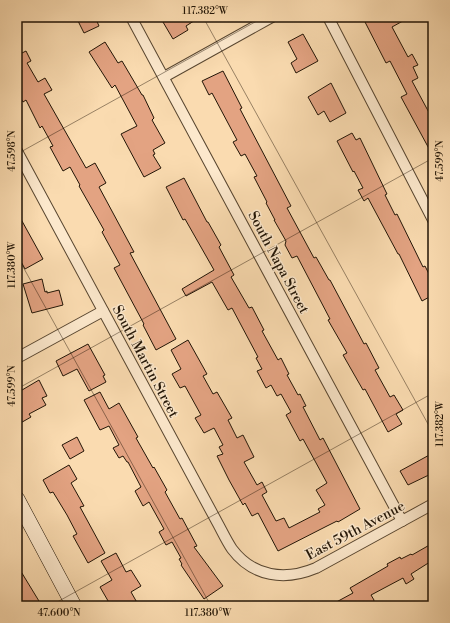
<svg xmlns="http://www.w3.org/2000/svg" width="450" height="623" viewBox="0 0 450 623" font-family="'Libre Bodoni',serif">
	<rect width="100%" height="100%" fill="#fadbb0"/>
	<filter id="stains"><feTurbulence type="fractalNoise" baseFrequency=".005" numOctaves="4"/><feColorMatrix values="0 0 0 0 .2 0 0 0 0 .09 0 0 0 0 .02 0 0 0 .5 -.17"/></filter>
	<radialGradient id="worn" r=".72"><stop offset=".6" stop-color="#630" stop-opacity="0"/><stop offset="1" stop-color="#630" stop-opacity=".3"/></radialGradient>
	<g fill="#e3a382" stroke="#221506">
		<polygon points="76,17 95,17 99,26 84,33"/>
		<polygon points="160,17 200,17 186,26 188,30 173,39"/>
		<polygon points="365,17 410,17 392,27 408,57 412,54 418,65 413,67 418,78 412,81 433,120 433,156 401,97 407,94 390,61 386,63 365,22 367,21"/>
		<polygon points="303,34 318,61 296,73 291,63 297,59 288,42"/>
		<polygon points="105,42 118,63 122,61 142,95 143,95 154,118 152,120 165,143 153,150 155,154 153,155 161,168 144,177 121,134 137,126 115,85 112,88 89,52"/>
		<polygon points="17,44 22,53 26,51 31,61 27,63 38,82 45,78 52,90 44,94 86,168 95,163 106,183 99,187 134,252 130,253 176,339 156,350 143,325 144,324 114,268 120,265 102,232 104,230 79,186 80,185 70,167 63,171 50,147 53,146 42,126 40,128 26,100 23,102 17,92"/>
		<polygon points="223,71 242,108 240,109 291,206 287,208 314,258 316,257 329,280 330,280 364,344 366,343 379,368 375,370 390,397 394,395 403,410 396,414 402,424 388,432 365,389 363,390 343,355 347,353 328,320 330,319 297,256 292,258 285,245 286,241 274,220 275,220 266,203 267,202 254,177 257,176 245,154 241,156 233,142 237,140 212,93 209,95 202,81"/>
		<polygon points="331,83 346,113 330,122 324,111 318,115 308,97"/>
		<polygon points="352,133 356,140 360,138 387,194 385,195 395,215 397,214 423,267 425,266 433,282 433,295 422,301 399,254 398,254 368,198 364,201 358,190 363,188 354,171 353,172 337,141"/>
		<polygon points="184,178 207,222 208,222 221,245 219,247 234,275 231,277 249,308 252,307 264,330 262,331 278,360 281,358 289,374 287,375 298,395 300,394 306,406 303,407 320,440 323,438 360,509 338,522 337,521 327,526 278,551 258,513 252,516 245,503 243,505 229,480 217,456 223,454 219,447 223,445 214,428 204,433 195,418 201,415 185,386 180,388 172,374 181,369 171,350 188,340 207,374 203,376 213,394 217,392 232,418 228,420 237,438 243,435 254,457 244,462 257,485 262,482 267,492 262,495 276,521 284,518 289,528 320,512 318,509 325,505 316,490 327,483 303,439 300,441 286,415 291,412 281,394 277,396 271,385 266,388 257,371 262,369 256,358 258,357 232,308 228,310 212,282 186,296 182,289 214,270 185,219 183,220 166,187"/>
		<polygon points="17,212 43,259 25,269 17,254"/>
		<polygon points="42,279 45,292 47,291 47,293 59,290 63,305 32,313 23,284"/>
		<polygon points="88,344 105,375 103,376 106,382 89,391 77,369 63,376 56,361"/>
		<polygon points="39,380 47,396 42,398 46,405 29,414 31,417 17,425 17,393"/>
		<polygon points="100,392 109,409 119,403 138,437 136,438 153,468 154,467 167,490 165,492 180,519 182,518 197,546 194,547 223,586 204,599 181,565 182,564 179,559 181,558 172,542 166,545 159,532 164,529 149,502 143,506 135,491 141,487 128,462 127,462 123,456 119,458 113,448 119,445 109,426 100,430 84,400"/>
		<polygon points="77,437 84,451 70,459 62,445"/>
		<polygon points="433,453 433,473 408,485 400,471"/>
		<polygon points="69,465 77,479 71,483 84,506 80,507 105,553 88,563 73,536 77,534 67,515 53,492 50,493 43,480"/>
		<polygon points="433,543 433,560 411,574 414,579 406,584 403,578 371,595 374,600 373,604 369,606 329,606 353,593 350,588 388,566 387,564 400,557 401,559 411,554 412,555"/>
		<polygon points="116,553 126,572 131,570 141,586 131,592 139,606 111,606 100,587 112,580 101,561"/>
		<polygon points="17,565 42,606 17,606"/>
	</g>
	<g fill="none" stroke-linecap="round" stroke-linejoin="round">
		<g stroke="#584630" stroke-width="12">
			<g id="street">
				<polyline points="131,17 402,521"/>
				<polyline points="328,17 433,220"/>
				<polyline points="164,77 272,17"/>
				<path d="M17,151L217,522C222,531 226,540 232,549C253,577 285,581 316,568L433,504"/>
				<polyline points="17,358 103,311"/>
			</g>
		</g>
		<g stroke="#221506" stroke-width="16">
			<polyline id="secondary" points="17,499 74,606"/>
		</g>
		<use href="#street" stroke="#fce8cc" stroke-width="10"/>
		<use href="#secondary" stroke="#fce8cc" stroke-width="15"/>
	</g>
	<path fill="none" stroke="#221506" stroke-width="1" stroke-opacity="0.45" d="M203,17L433,433M17,154L264,17M17,256L211,606M17,389L433,158M50,606L433,393"/>
	<g text-anchor="middle" stroke-width="3" stroke-linejoin="round" paint-order="stroke">
		<g font-size="14" fill="#221506" stroke="#fce8cc">
			<text transform="translate(279 262) rotate(62)" y="5">South Napa Street</text>
			<text transform="translate(146 361) rotate(62)" y="5">South Martin Street</text>
			<text transform="translate(355 530) rotate(-28)" y="5">East 59th Avenue</text>
		</g>
	</g>
	<rect width="450" height="623" fill="none" stroke="#fadbb0" stroke-width="44"/>
	<rect x="22" y="22" width="406" height="579" fill="none" stroke="#221506" stroke-width="1.5"/>
	<g font-size="10" text-anchor="middle" fill="#221506">
		<text x="205" y="14">117.382°W</text>
		<text transform="translate(11 151) rotate(-90)" y="4">47.598°N</text>
		<text transform="translate(439 161) rotate(-90)" y="4">47.599°N</text>
		<text transform="translate(11 265) rotate(-90)" y="4">117.380°W</text>
		<text transform="translate(11 386) rotate(-90)" y="4">47.599°N</text>
		<text transform="translate(439 424) rotate(-90)" y="4">117.382°W</text>
		<text x="59" y="616">47.600°N</text>
		<text x="208" y="616">117.380°W</text>
	</g>
	<rect width="100%" height="100%" filter="url(#stains)"/>
	<rect width="100%" height="100%" fill="url(#worn)"/>
</svg>
